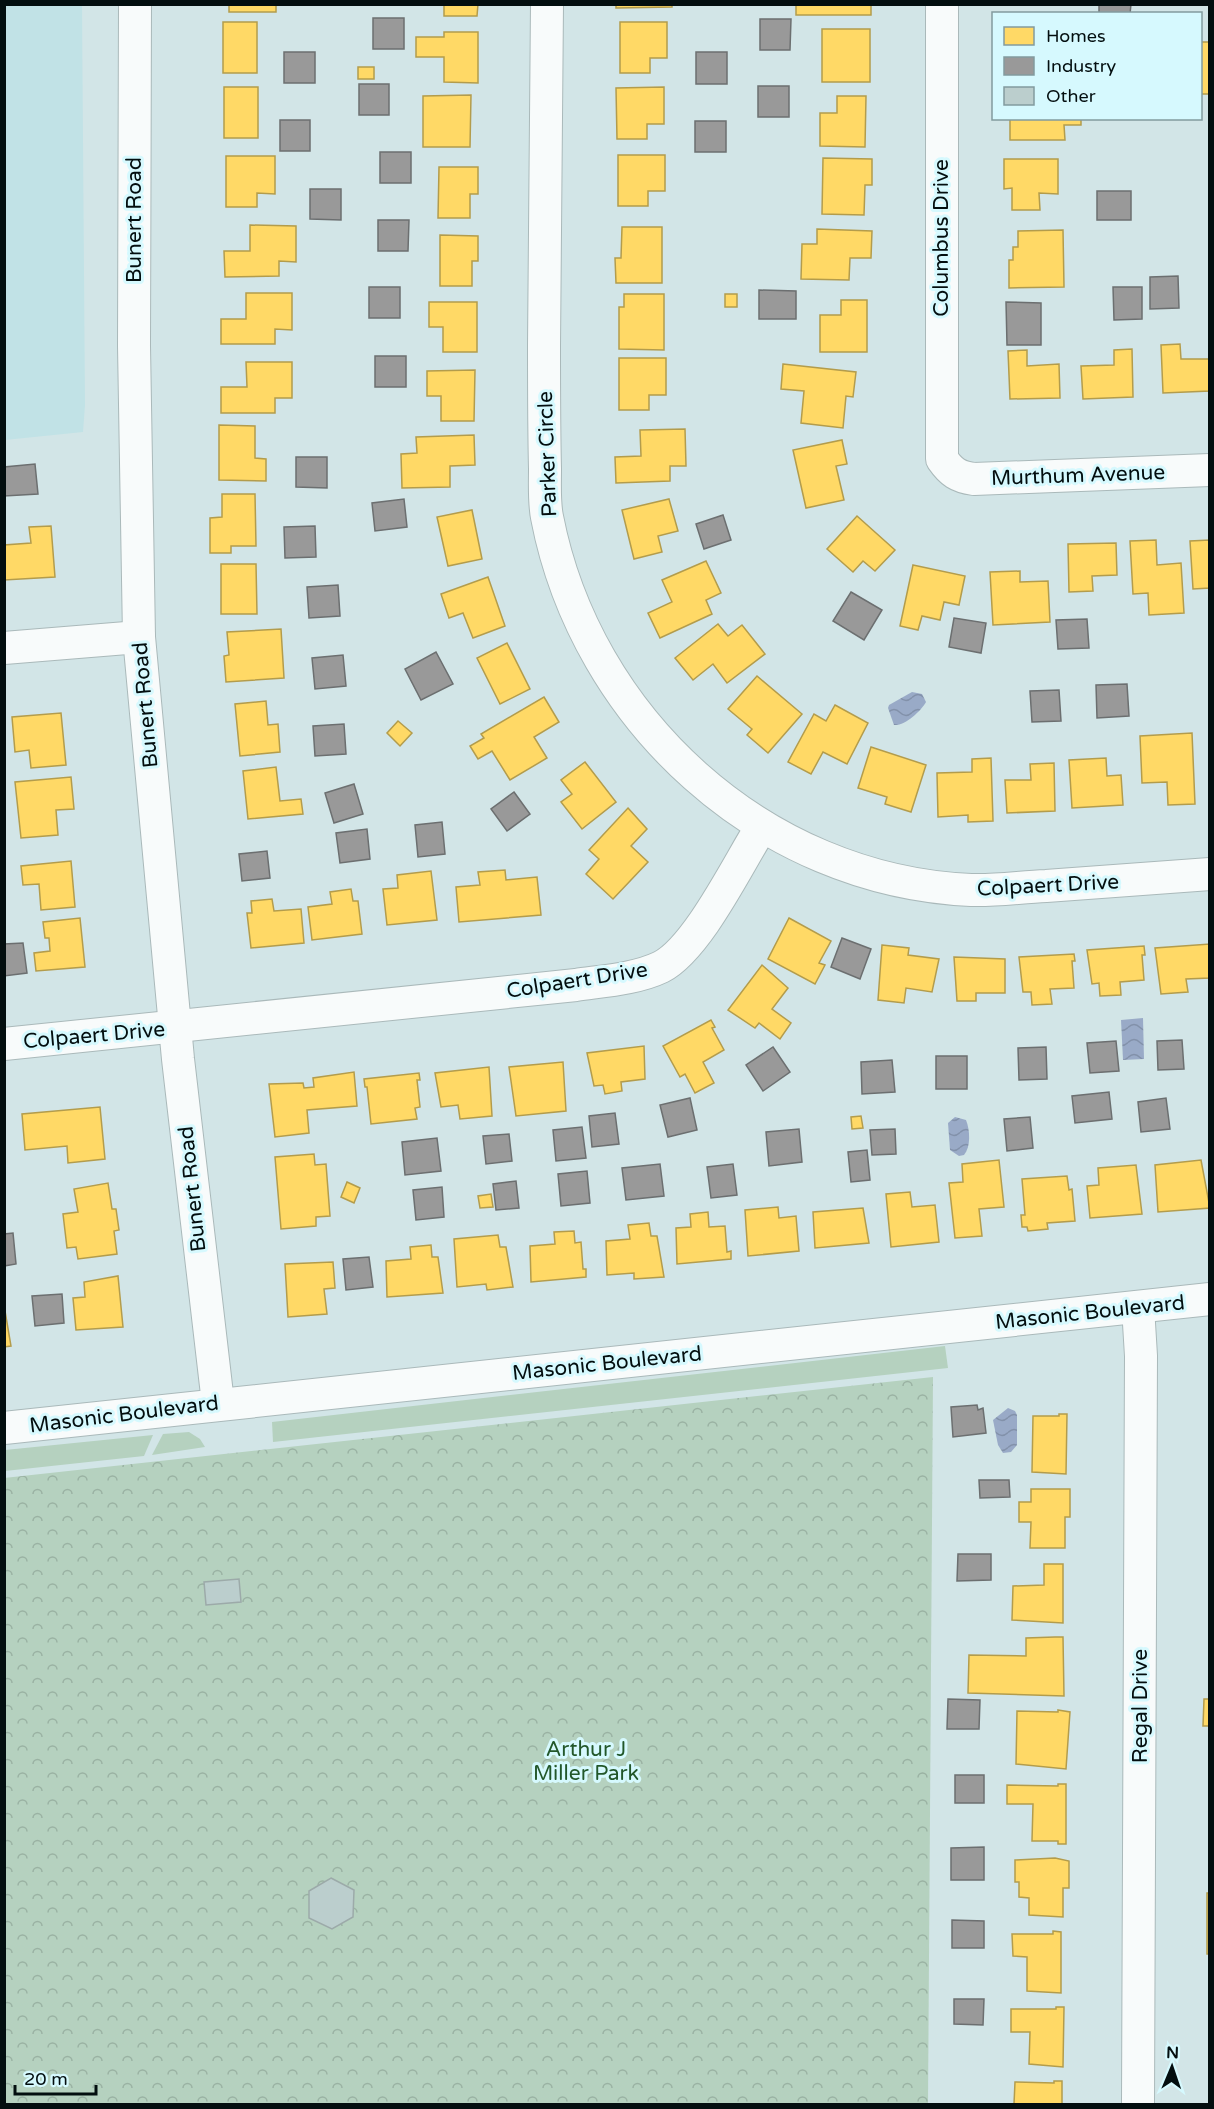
<svg xmlns="http://www.w3.org/2000/svg" width="1214" height="2109" viewBox="0 0 1214 2109" font-family="'Varela Round',sans-serif">
	<defs>
		<pattern id="park-crowns" width="20" height="18" patternUnits="userSpaceOnUse" patternTransform="scale(1.5)"><rect width="20" height="18" fill="#b5d1bf"/><path d="M2 6a3 3 0 1 1 6 0M12 15a3 3 0 1 1 6 0" fill="none" stroke="#9ab2a3"/></pattern>
		<pattern id="water-waves" width="16" height="10" patternUnits="userSpaceOnUse" patternTransform="scale(1.5)"><rect width="16" height="10" fill="#99aac7"/><path d="M0 5q4-4 8 0t8 0" fill="none" stroke="#8291aa"/></pattern>
	</defs>
	<rect width="100%" height="100%" fill="#d2e5e7"/>
	<polygon fill="#c1e2e6" points="4,5 82,5 85,405 83,432 5,440"/>
	<g fill="#b5d1bf">
		<polygon points="945,1346 948,1368 273,1442 272,1422"/>
		<polygon points="189,1432 200,1439 205,1447 152,1455 163,1434"/>
		<polygon points="153,1435 144,1456 5,1471 5,1450"/>
	</g>
	<polygon fill="url(#park-crowns)" points="933,1377 928,2104 5,2104 4,1478"/>
	<g fill="url(#water-waves)">
		<path d="M912,692L922,694L926,702C921,711 905,726 894,725L888,708L889,705Z"/>
		<polygon points="1143,1018 1144,1059 1123,1060 1121,1020"/>
		<path d="M955,1117L966,1120C970,1130 971,1147 964,1155L959,1156L950,1150L948,1123Z"/>
		<polygon points="1008,1408 1015,1411 1017,1415 1017,1445 1011,1452 1003,1453 998,1445 993,1420"/>
	</g>
	<g fill="#ffd966" stroke="#b39c4c" stroke-width="1.5">
		<rect x="229" y="4" width="47" height="8"/>
		<polygon points="444,4 478,4 477,16 444,16"/>
		<polygon points="616,4 672,4 672,7 616,8"/>
		<rect x="796" y="4" width="75" height="11"/>
		<rect x="223" y="22" width="34" height="51"/>
		<polygon points="620,22 667,22 667,58 650,58 650,73 620,73"/>
		<rect x="822" y="29" width="48" height="53"/>
		<polygon points="444,32 478,32 478,83 444,82 444,57 416,57 416,37 444,37"/>
		<rect x="1200" y="42" width="10" height="52"/>
		<rect x="358" y="67" width="16" height="12"/>
		<rect x="224" y="87" width="34" height="51"/>
		<polygon points="664,87 664,124 647,124 647,139 617,139 616,88"/>
		<polygon points="471,95 470,147 423,147 423,96"/>
		<polygon points="837,96 866,96 865,147 820,146 820,113 837,113"/>
		<polygon points="1010,118 1081,118 1081,125 1064,125 1065,140 1010,140"/>
		<polygon points="618,155 665,155 665,191 648,191 648,206 618,206"/>
		<polygon points="226,156 275,156 275,194 257,193 257,207 226,207"/>
		<polygon points="823,158 872,159 872,185 865,185 864,215 822,214"/>
		<polygon points="1004,159 1058,159 1058,194 1039,193 1040,210 1012,210 1012,188 1004,189"/>
		<polygon points="439,167 478,167 478,194 470,194 470,218 438,218"/>
		<polygon points="250,225 296,226 296,262 279,261 279,276 225,277 224,251 250,251"/>
		<polygon points="622,227 662,227 662,283 616,283 615,258 621,258"/>
		<polygon points="817,229 872,231 871,258 850,258 849,280 801,279 802,244 817,244"/>
		<polygon points="1063,230 1064,287 1009,288 1009,260 1013,260 1013,247 1018,247 1018,231"/>
		<polygon points="440,235 478,236 478,261 472,261 472,286 440,286"/>
		<polygon points="246,293 292,293 292,330 275,329 275,344 221,344 221,319 246,319"/>
		<polygon points="624,294 664,294 664,350 619,349 619,307 624,307"/>
		<rect x="725" y="294" width="12" height="13"/>
		<polygon points="841,300 867,300 867,352 820,352 820,315 841,315"/>
		<polygon points="429,302 477,302 477,352 443,352 443,327 429,327"/>
		<polygon points="1180,344 1181,359 1210,359 1210,391 1163,393 1161,345"/>
		<polygon points="1132,349 1133,397 1083,399 1081,366 1114,365 1114,350"/>
		<polygon points="1027,350 1027,366 1059,364 1060,398 1010,399 1008,351"/>
		<polygon points="619,358 666,358 666,395 649,395 649,410 619,410"/>
		<polygon points="246,362 292,362 292,398 275,398 275,413 221,413 221,387 247,387"/>
		<polygon points="783,364 856,372 853,397 846,396 843,428 801,423 804,391 781,389"/>
		<polygon points="475,370 474,421 441,421 441,396 427,396 427,371"/>
		<polygon points="219,425 255,426 255,458 266,459 266,481 219,480"/>
		<polygon points="685,429 686,466 670,466 670,481 616,483 615,457 641,456 640,430"/>
		<polygon points="474,435 475,465 450,466 450,487 402,488 401,454 417,453 416,437"/>
		<polygon points="842,440 847,464 836,466 844,500 806,508 793,450"/>
		<polygon points="222,494 255,494 256,546 231,546 231,553 210,553 210,518 222,517"/>
		<polygon points="669,499 678,531 658,536 662,552 634,559 622,510"/>
		<polygon points="472,510 482,559 448,566 437,517"/>
		<polygon points="857,516 895,550 875,571 863,561 853,572 827,549"/>
		<polygon points="51,526 55,577 4,580 4,545 31,543 29,527"/>
		<polygon points="1156,540 1157,565 1181,563 1184,613 1149,615 1148,593 1133,594 1130,541"/>
		<polygon points="1210,540 1210,588 1193,589 1190,541"/>
		<polygon points="1116,543 1117,575 1092,576 1093,591 1069,592 1068,544"/>
		<polygon points="706,561 721,593 706,600 712,614 660,638 648,613 672,602 662,580"/>
		<polygon points="221,564 256,564 257,614 221,614"/>
		<polygon points="913,565 965,576 959,605 944,602 940,620 922,616 918,630 900,626"/>
		<polygon points="1020,571 1020,582 1048,581 1050,622 993,625 990,572"/>
		<polygon points="488,577 505,626 473,638 463,613 449,618 441,594"/>
		<polygon points="718,624 728,636 742,625 765,654 727,683 713,664 693,680 675,658"/>
		<polygon points="281,629 284,678 226,682 224,656 229,655 227,632"/>
		<polygon points="507,643 530,689 500,704 477,658"/>
		<polygon points="757,676 802,714 768,753 747,735 752,729 728,709"/>
		<polygon points="544,697 559,722 534,737 547,758 510,780 492,751 478,759 470,746 484,738 481,734"/>
		<polygon points="266,701 268,725 278,724 280,752 240,756 235,704"/>
		<polygon points="835,705 868,723 847,764 823,752 811,774 788,762 814,714 826,721"/>
		<polygon points="61,713 66,765 31,768 29,750 15,752 12,717"/>
		<polygon points="398,721 412,733 400,746 387,733"/>
		<polygon points="1192,733 1195,804 1168,805 1167,782 1142,783 1140,736"/>
		<polygon points="871,747 926,765 911,812 885,804 887,797 858,788"/>
		<polygon points="991,758 993,821 968,822 968,815 938,817 937,773 972,772 972,759"/>
		<polygon points="1106,758 1107,776 1121,775 1123,805 1072,808 1069,760"/>
		<polygon points="585,762 616,802 582,829 561,802 572,794 561,780"/>
		<polygon points="1054,763 1055,811 1007,813 1005,780 1031,780 1030,764"/>
		<polygon points="276,767 280,801 301,799 303,814 248,819 243,771"/>
		<polygon points="71,777 74,809 56,810 58,835 21,838 15,782"/>
		<polygon points="628,808 647,829 631,846 648,862 613,899 586,874 599,859 589,850"/>
		<polygon points="71,861 75,907 41,910 39,884 23,885 21,866"/>
		<polygon points="505,870 506,880 537,877 541,915 459,922 456,887 480,885 478,872"/>
		<polygon points="431,871 437,920 387,925 383,889 398,888 397,875"/>
		<polygon points="351,889 353,901 358,901 362,934 312,940 308,907 332,904 330,892"/>
		<polygon points="272,899 274,911 301,909 304,943 251,948 247,913 252,913 251,901"/>
		<polygon points="80,918 85,967 36,971 34,953 50,951 49,938 45,938 43,922"/>
		<polygon points="789,918 831,941 819,963 825,965 815,984 768,959"/>
		<polygon points="1210,944 1210,978 1186,979 1188,992 1161,994 1155,948"/>
		<polygon points="882,945 909,948 908,955 939,959 932,992 906,988 904,1003 878,1000"/>
		<polygon points="1144,946 1145,955 1142,955 1144,980 1120,982 1121,995 1100,996 1099,983 1092,984 1087,950"/>
		<polygon points="1074,954 1075,961 1072,961 1074,988 1050,989 1052,1004 1032,1005 1031,992 1023,992 1019,957"/>
		<polygon points="954,957 1005,959 1005,993 976,993 976,1001 957,1001"/>
		<polygon points="762,965 788,988 772,1009 791,1023 780,1039 759,1023 755,1028 728,1010"/>
		<polygon points="711,1020 715,1027 712,1028 724,1050 703,1062 714,1083 695,1093 685,1074 680,1077 663,1046"/>
		<polygon points="644,1046 645,1079 621,1082 622,1091 605,1094 603,1085 594,1086 587,1053"/>
		<polygon points="563,1062 566,1111 516,1116 509,1067"/>
		<polygon points="489,1067 492,1116 460,1119 458,1105 441,1107 435,1073"/>
		<polygon points="354,1072 357,1106 307,1110 309,1133 275,1137 269,1084 303,1083 304,1088 314,1087 313,1078"/>
		<polygon points="419,1073 420,1080 417,1080 420,1107 415,1108 417,1119 371,1124 367,1087 365,1087 364,1079"/>
		<polygon points="100,1107 105,1159 68,1163 67,1146 25,1150 22,1114"/>
		<polygon points="861,1116 863,1128 852,1129 851,1117"/>
		<polygon points="314,1154 315,1165 326,1164 330,1216 316,1217 316,1226 281,1229 275,1157"/>
		<polygon points="999,1160 1004,1207 979,1209 982,1236 955,1238 949,1183 963,1182 962,1164"/>
		<polygon points="1201,1160 1210,1208 1158,1212 1155,1165"/>
		<polygon points="1136,1165 1142,1214 1090,1218 1087,1186 1099,1185 1098,1168"/>
		<polygon points="1067,1176 1069,1190 1072,1189 1075,1221 1047,1223 1048,1229 1028,1231 1027,1227 1022,1227 1021,1215 1025,1215 1022,1179"/>
		<polygon points="347,1182 360,1188 354,1203 341,1197"/>
		<polygon points="108,1183 112,1209 116,1209 119,1230 114,1231 117,1254 78,1259 76,1247 67,1248 63,1214 78,1212 74,1189"/>
		<polygon points="910,1192 912,1207 935,1205 939,1242 891,1247 886,1194"/>
		<polygon points="491,1194 493,1207 480,1208 478,1196"/>
		<polygon points="778,1207 779,1218 796,1216 799,1251 748,1256 745,1210"/>
		<polygon points="863,1208 869,1243 815,1248 813,1212"/>
		<polygon points="708,1212 709,1227 725,1226 727,1252 731,1251 731,1259 677,1264 676,1228 691,1227 690,1214"/>
		<polygon points="649,1223 651,1236 657,1236 664,1277 634,1279 634,1273 607,1275 606,1241 630,1239 628,1225"/>
		<polygon points="574,1231 575,1243 581,1242 583,1269 586,1269 586,1277 531,1282 530,1246 555,1244 554,1232"/>
		<polygon points="498,1235 500,1247 506,1247 513,1287 487,1290 486,1284 457,1287 454,1239"/>
		<polygon points="431,1245 432,1257 438,1257 443,1293 387,1297 386,1261 411,1259 410,1247"/>
		<polygon points="333,1262 335,1288 324,1289 327,1314 288,1317 285,1264"/>
		<polygon points="118,1276 123,1327 76,1330 73,1298 85,1297 84,1282"/>
		<polygon points="4,1305 11,1346 4,1347"/>
		<polygon points="1059,1414 1067,1414 1066,1474 1032,1472 1033,1416 1059,1416"/>
		<polygon points="1031,1489 1070,1489 1070,1517 1065,1517 1065,1548 1030,1548 1031,1522 1019,1522 1019,1502 1031,1502"/>
		<polygon points="1044,1564 1063,1564 1063,1623 1012,1620 1013,1586 1044,1585"/>
		<polygon points="1055,1637 1063,1637 1064,1696 968,1693 969,1655 1026,1656 1026,1638"/>
		<polygon points="1204,1699 1210,1699 1210,1726 1203,1726"/>
		<polygon points="1058,1710 1070,1712 1066,1769 1016,1764 1017,1711 1058,1712"/>
		<polygon points="1058,1784 1066,1784 1066,1844 1058,1844 1058,1841 1032,1841 1033,1804 1007,1804 1007,1785 1058,1786"/>
		<polygon points="1055,1858 1069,1861 1069,1888 1063,1888 1063,1917 1029,1915 1029,1898 1019,1897 1019,1882 1015,1882 1015,1860"/>
		<rect x="1207" y="1893" width="3" height="61"/>
		<polygon points="1053,1931 1061,1932 1061,1993 1027,1991 1027,1957 1013,1956 1012,1934 1053,1934"/>
		<polygon points="1056,2007 1064,2007 1063,2067 1029,2064 1030,2032 1011,2032 1011,2009 1056,2009"/>
		<polygon points="1054,2081 1062,2081 1062,2104 1014,2104 1015,2082 1054,2083"/>
	</g>
	<g fill="#999" stroke="#6c6f70" stroke-width="1.5">
		<polygon points="1099,4 1131,4 1130,14 1099,14"/>
		<rect x="373" y="18" width="31" height="31"/>
		<polygon points="760,19 791,19 790,50 760,50"/>
		<rect x="284" y="52" width="31" height="31"/>
		<rect x="696" y="52" width="31" height="32"/>
		<rect x="359" y="84" width="30" height="31"/>
		<rect x="758" y="86" width="31" height="31"/>
		<rect x="280" y="120" width="30" height="31"/>
		<rect x="695" y="121" width="31" height="31"/>
		<rect x="380" y="152" width="31" height="31"/>
		<polygon points="310,189 341,189 341,220 310,219"/>
		<rect x="1097" y="191" width="34" height="29"/>
		<polygon points="378,220 409,220 408,251 378,251"/>
		<polygon points="1178,276 1179,308 1150,309 1150,277"/>
		<rect x="369" y="287" width="31" height="31"/>
		<polygon points="1113,287 1142,287 1142,319 1114,320"/>
		<polygon points="759,290 796,291 796,319 759,319"/>
		<polygon points="1006,302 1041,303 1041,345 1007,345"/>
		<rect x="375" y="356" width="31" height="31"/>
		<polygon points="296,457 327,457 327,488 296,487"/>
		<polygon points="35,464 38,494 4,496 4,467"/>
		<polygon points="404,499 407,527 375,531 372,503"/>
		<polygon points="723,515 731,540 704,549 696,524"/>
		<polygon points="315,526 316,557 285,558 284,527"/>
		<polygon points="338,585 340,616 309,618 307,587"/>
		<polygon points="851,592 882,610 864,640 833,621"/>
		<polygon points="954,618 986,623 981,653 949,647"/>
		<polygon points="1087,619 1089,648 1058,649 1056,620"/>
		<polygon points="436,652 453,684 421,700 405,669"/>
		<polygon points="343,655 346,686 315,689 312,658"/>
		<polygon points="1127,684 1129,716 1097,718 1096,685"/>
		<polygon points="1059,690 1061,721 1032,722 1030,691"/>
		<polygon points="344,724 346,754 315,756 313,726"/>
		<polygon points="354,784 363,814 334,823 325,793"/>
		<polygon points="514,792 530,814 507,831 491,809"/>
		<polygon points="442,822 445,854 418,857 415,825"/>
		<polygon points="367,829 370,859 340,863 336,833"/>
		<polygon points="267,851 270,878 242,881 239,854"/>
		<polygon points="842,938 871,949 860,979 831,967"/>
		<polygon points="23,943 27,973 4,976 4,944"/>
		<polygon points="1182,1040 1184,1069 1158,1070 1157,1041"/>
		<polygon points="1116,1041 1119,1071 1090,1073 1087,1043"/>
		<polygon points="773,1047 790,1072 763,1091 746,1065"/>
		<polygon points="1046,1047 1047,1079 1019,1080 1018,1048"/>
		<rect x="936" y="1056" width="31" height="33"/>
		<polygon points="892,1060 895,1092 862,1094 861,1062"/>
		<polygon points="1109,1092 1112,1119 1075,1123 1072,1096"/>
		<polygon points="690,1098 697,1130 668,1137 660,1105"/>
		<polygon points="1166,1098 1170,1129 1141,1132 1138,1102"/>
		<polygon points="615,1113 619,1144 592,1147 589,1116"/>
		<polygon points="1030,1117 1033,1148 1007,1151 1004,1119"/>
		<polygon points="582,1127 586,1158 556,1161 553,1130"/>
		<polygon points="799,1129 802,1162 769,1166 766,1132"/>
		<polygon points="895,1129 896,1154 872,1155 870,1130"/>
		<polygon points="509,1134 512,1161 486,1164 483,1136"/>
		<polygon points="437,1138 441,1171 405,1175 402,1142"/>
		<polygon points="867,1150 870,1180 851,1182 848,1152"/>
		<polygon points="660,1164 664,1196 626,1200 622,1168"/>
		<polygon points="733,1164 737,1195 711,1198 707,1167"/>
		<polygon points="587,1171 590,1203 561,1206 558,1174"/>
		<polygon points="516,1181 519,1208 496,1210 493,1184"/>
		<polygon points="442,1187 444,1217 416,1220 413,1190"/>
		<polygon points="13,1233 16,1264 4,1266 4,1234"/>
		<polygon points="369,1257 373,1287 346,1290 343,1259"/>
		<polygon points="62,1294 64,1323 35,1326 32,1296"/>
		<polygon points="977,1405 978,1410 983,1408 986,1433 953,1437 951,1407"/>
		<polygon points="979,1480 1009,1480 1010,1497 980,1498"/>
		<polygon points="958,1554 991,1554 991,1580 957,1581"/>
		<polygon points="948,1699 980,1700 979,1729 947,1729"/>
		<rect x="955" y="1775" width="29" height="28"/>
		<polygon points="984,1847 984,1880 951,1880 951,1848"/>
		<polygon points="952,1920 984,1921 984,1948 952,1948"/>
		<polygon points="954,1999 984,1999 983,2025 954,2024"/>
	</g>
	<g fill="#bbcecd" stroke="#9caaa9" stroke-width="1.5">
		<polygon points="239,1579 241,1602 206,1605 204,1582"/>
		<polygon points="331,1878 354,1890 353,1917 332,1929 309,1918 309,1891"/>
	</g>
	<g fill="none" stroke-linecap="round" stroke-linejoin="round">
		<g stroke="#aab9ba" stroke-width="34">
			<g id="minor">
				<polyline points="135,4 134,346 139,637 178,1059 218,1403"/>
				<path d="M547,4C546,118 545,232 544,346C544,387 544,428 545,469C545,485 544,502 547,517C586,719 762,881 971,890C995,891 1021,887 1046,886C1100,882 1155,878 1210,874"/>
				<path d="M942,4V459C951,472 958,477 974,479L1210,470"/>
				<polyline points="4,648 139,637"/>
				<path d="M4,1044L576,985C603,981 636,979 661,967C698,948 739,862 762,826"/>
				<polyline points="4,1428 1210,1299"/>
				<polyline points="1138,2104 1141,1356 1138,1307"/>
			</g>
		</g>
		<use href="#minor" stroke="#f8fbfb" stroke-width="32"/>
	</g>
	<g text-anchor="middle" stroke-width="6" stroke-linejoin="round" paint-order="stroke">
		<g font-size="21" fill="#030e0f" stroke="#d6f9fe">
			<text transform="translate(134 220) rotate(-90)" y="7">Bunert Road</text>
			<text transform="translate(941 238) rotate(-90)" y="7">Columbus Drive</text>
			<text transform="translate(547 454) rotate(-92)" y="7">Parker Circle</text>
			<text transform="translate(1078 475) rotate(-2)" y="7">Murthum Avenue</text>
			<text transform="translate(145 705) rotate(-95)" y="7">Bunert Road</text>
			<text transform="translate(1048 885) rotate(-3)" y="7">Colpaert Drive</text>
			<text transform="translate(577 980) rotate(-9)" y="7">Colpaert Drive</text>
			<text transform="translate(94 1035) rotate(-5)" y="7">Colpaert Drive</text>
			<text transform="translate(192 1189) rotate(-96)" y="7">Bunert Road</text>
			<text transform="translate(1090 1312) rotate(-6)" y="7">Masonic Boulevard</text>
			<text transform="translate(607 1363) rotate(-6)" y="7">Masonic Boulevard</text>
			<text transform="translate(124 1414) rotate(-7)" y="7">Masonic Boulevard</text>
			<text transform="translate(1140 1706) rotate(-90)" y="7">Regal Drive</text>
		</g>
		<g font-size="21" fill="#22572a" stroke="#d6f9fe">
			<text x="586" y="1756">Arthur J<tspan x="586" dy="24">Miller Park</tspan></text>
		</g>
	</g>
	<rect width="1214" height="2109" fill="none" stroke="#030e0f" stroke-width="12"/>
	<rect x="992" y="12" width="210" height="108" fill="#d6f9fe" stroke="#829b9e" stroke-width="1.5"/>
	<rect x="1004" y="27" width="30" height="18" fill="#ffd966" stroke="#829b9e" stroke-width="1.5"/>
	<text x="1046" y="42" font-size="18" fill="#030e0f">Homes</text>
	<rect x="1004" y="57" width="30" height="18" fill="#999999" stroke="#829b9e" stroke-width="1.5"/>
	<text x="1046" y="72" font-size="18" fill="#030e0f">Industry</text>
	<rect x="1004" y="87" width="30" height="18" fill="#bbcecd" stroke="#829b9e" stroke-width="1.5"/>
	<text x="1046" y="102" font-size="18" fill="#030e0f">Other</text>
	<g transform="translate(1172 2067) rotate(2)" stroke="#d6f9fe" stroke-width="4.5" paint-order="stroke">
	<path d="M0-4.5L10 22L0 15L-10 22Z" fill="#030e0f"/>
	<text y="-9" font-size="16" font-weight="bold" text-anchor="middle" fill="#030e0f">N</text>
	</g>
	<path d="M15 2085v9h81v-9" fill="none" stroke="#030e0f" stroke-width="3"/>
	<text x="24" y="2085" font-size="18" fill="#030e0f" stroke="#d6f9fe" stroke-width="4.5" paint-order="stroke">20 m</text>
</svg>
